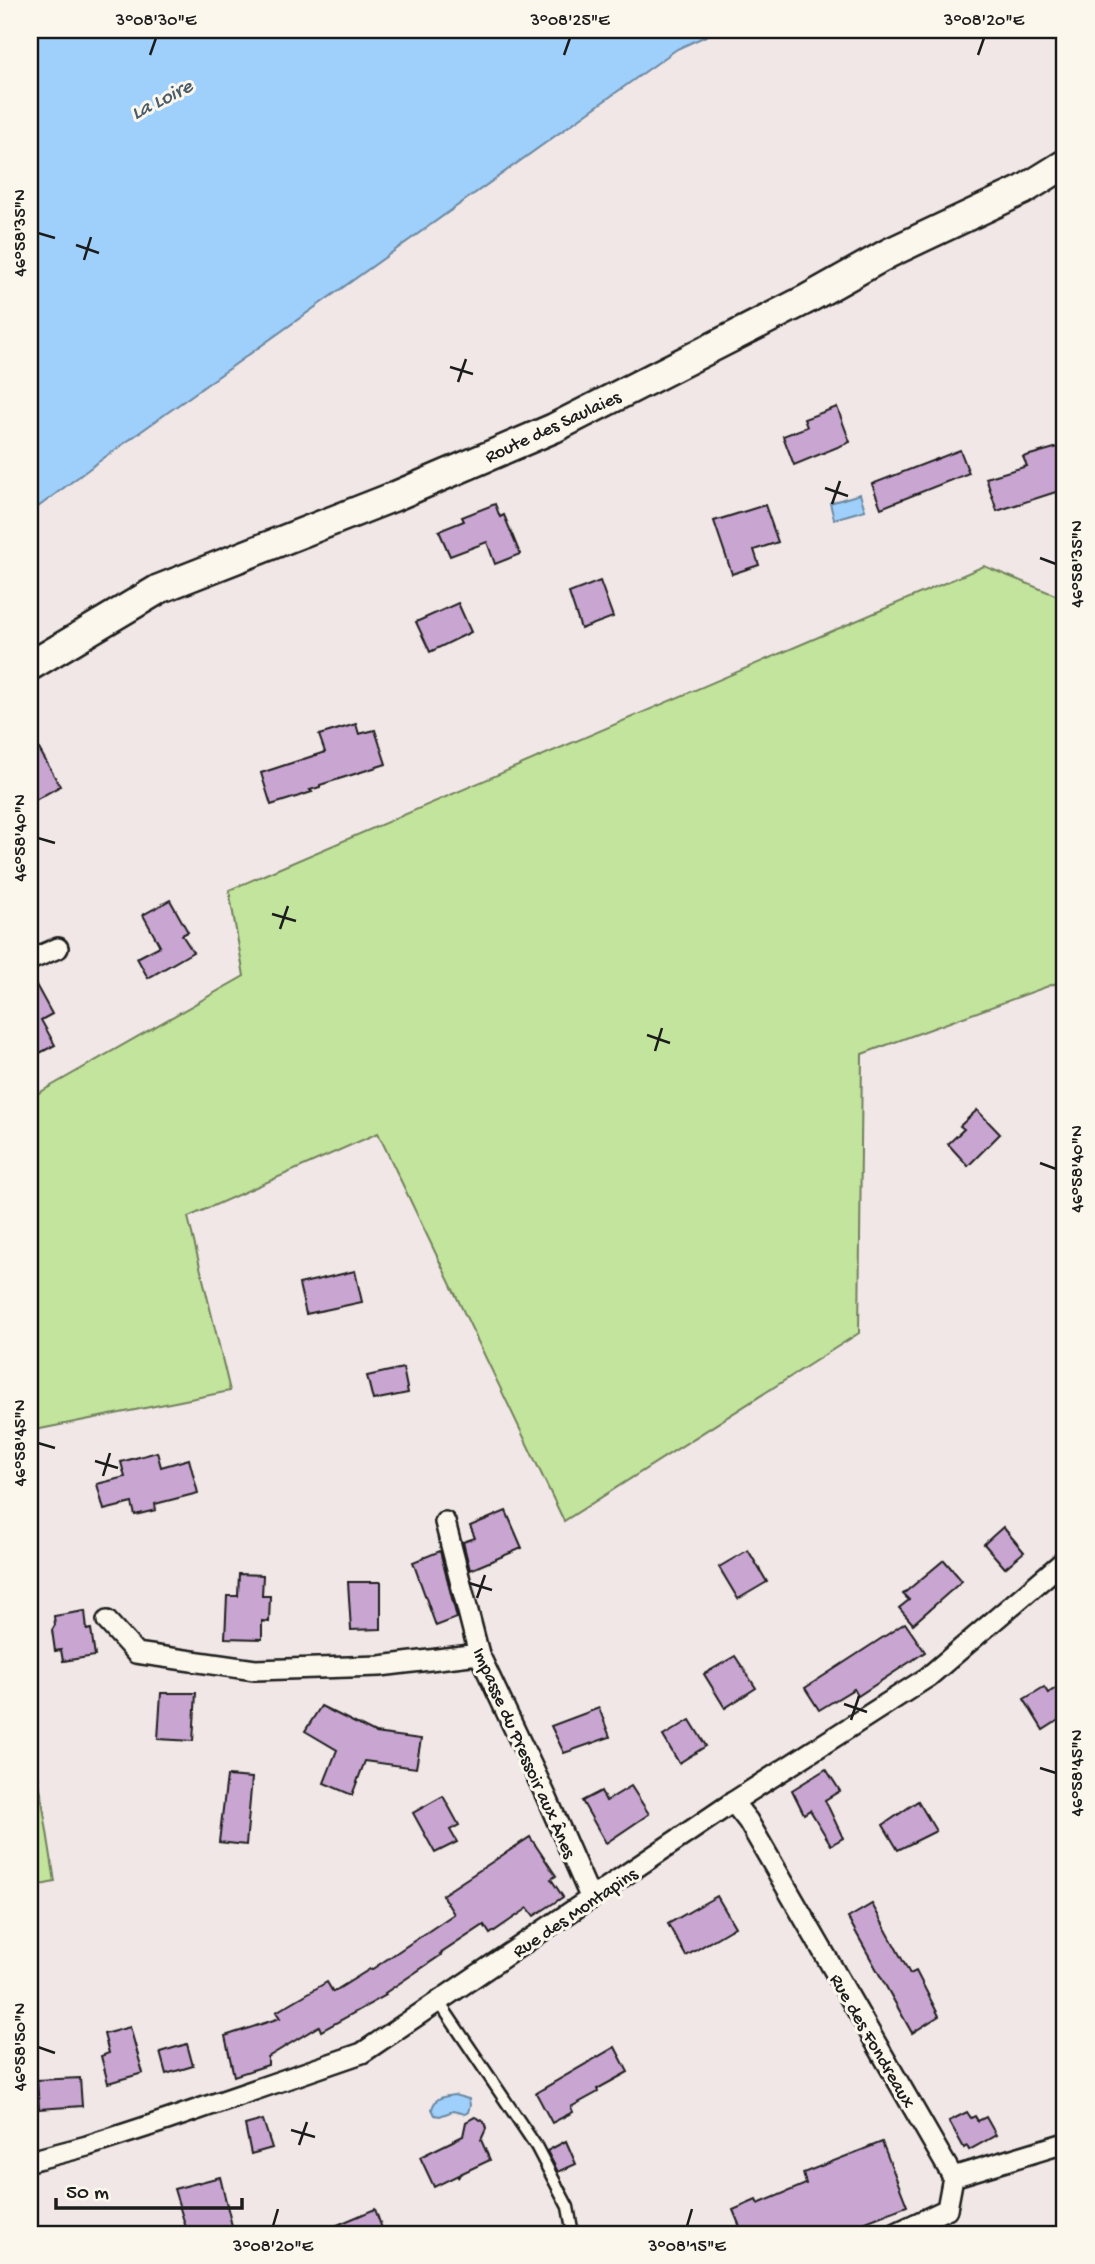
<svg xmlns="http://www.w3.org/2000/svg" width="1095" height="2264" viewBox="0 0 1095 2264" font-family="'Gochi Hand',sans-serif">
	<rect width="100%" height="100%" fill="#f1e7e7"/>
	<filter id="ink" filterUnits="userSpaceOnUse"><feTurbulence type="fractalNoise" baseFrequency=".0143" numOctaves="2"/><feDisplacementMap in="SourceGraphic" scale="14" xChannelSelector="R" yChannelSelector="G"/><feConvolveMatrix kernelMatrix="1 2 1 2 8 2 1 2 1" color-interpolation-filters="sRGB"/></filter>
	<g filter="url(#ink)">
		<g fill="#c3e49c" stroke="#70805c" stroke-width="2">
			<polygon points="984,566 1065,599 1065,980 862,1054 859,1333 564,1521 378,1133 188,1217 230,1391 30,1431 30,1098 244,976 229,890"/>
			<polygon points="30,1724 55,1882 30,1887"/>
		</g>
		<g fill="#9fd0fb" stroke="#6b88a2" stroke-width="2">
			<polygon points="30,30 719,30 677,49 101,460 30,513"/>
			<polygon points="860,494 865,510 834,519 830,503"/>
			<path d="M454,2095L469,2099L470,2105L468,2112L465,2114L453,2111L440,2116L435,2115L432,2109C435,2097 443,2097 454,2095Z"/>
		</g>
		<g fill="#c8a6d1" stroke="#1c1c1c" stroke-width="2">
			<polygon points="837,407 850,442 794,465 783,436 807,427 804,419"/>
			<polygon points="1065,445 1065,489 997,511 986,478 1027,466 1023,457"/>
			<polygon points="960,450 969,473 881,508 872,484"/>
			<polygon points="495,504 500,517 504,515 520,554 495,564 487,542 450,556 439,531 464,521 462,517"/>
			<polygon points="765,505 778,542 754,550 759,565 732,574 714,521"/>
			<polygon points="600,581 613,617 581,629 569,593"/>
			<polygon points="458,603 471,632 430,652 416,622"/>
			<polygon points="356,724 359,734 375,730 386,764 320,785 320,787 310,790 312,792 271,805 261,773 325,752 319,735"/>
			<polygon points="30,733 60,786 30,803"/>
			<polygon points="170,900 188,932 182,935 193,952 148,978 137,958 160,946 143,915"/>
			<polygon points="30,974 52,1014 41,1020 55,1045 30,1058"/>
			<polygon points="977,1110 1000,1134 968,1166 948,1144 964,1129 960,1126"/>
			<polygon points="355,1271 362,1302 306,1314 299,1284"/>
			<polygon points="403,1368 408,1393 373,1400 367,1376"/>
			<polygon points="157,1452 161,1467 189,1459 198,1493 155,1504 156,1510 135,1515 132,1503 104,1510 97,1484 125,1477 121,1462"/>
			<polygon points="506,1511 522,1548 470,1570 463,1542 475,1538 470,1526"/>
			<polygon points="1003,1527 1024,1552 1005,1568 984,1544"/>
			<polygon points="748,1550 767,1582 738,1599 719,1567"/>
			<polygon points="440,1551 457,1618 436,1626 413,1562"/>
			<polygon points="944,1560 962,1581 913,1624 899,1608 909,1600 903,1594"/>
			<polygon points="239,1574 263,1575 262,1596 270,1596 269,1622 262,1621 262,1639 225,1638 227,1596 238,1596"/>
			<polygon points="348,1582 381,1582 381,1629 351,1630"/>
			<polygon points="85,1611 87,1630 91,1629 95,1656 63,1661 61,1650 55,1651 52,1630 55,1625 54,1616"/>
			<polygon points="905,1623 925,1652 858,1696 854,1689 819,1710 805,1688"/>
			<polygon points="735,1656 756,1688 725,1708 704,1674"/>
			<polygon points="1065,1682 1065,1716 1043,1730 1024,1699 1044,1687 1048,1693"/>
			<polygon points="161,1693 196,1693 193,1741 158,1739"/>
			<polygon points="321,1706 375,1733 421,1739 416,1768 365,1761 352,1795 324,1783 337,1750 305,1731"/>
			<polygon points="599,1708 610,1737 564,1753 551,1726"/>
			<polygon points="690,1720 706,1746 679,1763 663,1736"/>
			<polygon points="826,1769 840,1791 825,1800 843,1838 831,1845 810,1810 804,1814 792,1790"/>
			<polygon points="227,1776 252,1778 246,1845 219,1842"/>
			<polygon points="631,1786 649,1814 606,1843 582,1801 601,1791 606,1801"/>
			<polygon points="443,1796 459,1825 450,1830 457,1842 435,1853 413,1813"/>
			<polygon points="918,1801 936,1831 898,1850 883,1825"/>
			<polygon points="530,1837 556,1876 551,1879 563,1897 534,1916 528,1908 490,1934 484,1925 440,1954 441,1955 385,1993 386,1995 321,2031 319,2026 268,2057 268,2065 234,2076 225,2036 280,2018 276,2012 327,1982 333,1992 370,1969 371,1970 454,1914 442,1895"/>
			<polygon points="717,1896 735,1927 686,1956 668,1924"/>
			<polygon points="872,1904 910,1974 916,1971 939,2016 912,2033 848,1918"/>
			<polygon points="130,2027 143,2073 108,2083 101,2056 109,2053 104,2034"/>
			<polygon points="187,2044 193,2066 166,2074 160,2052"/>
			<polygon points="615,2047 628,2072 597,2089 598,2092 571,2107 573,2112 552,2123 536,2093"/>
			<polygon points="80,2078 82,2106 39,2109 37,2080"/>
			<polygon points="967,2112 971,2118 975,2116 978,2121 986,2117 996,2135 969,2150 967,2146 964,2148 949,2121"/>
			<polygon points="475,2117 484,2122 486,2129 481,2140 490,2160 460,2174 458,2178 458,2175 434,2187 420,2157 463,2136 466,2122"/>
			<polygon points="263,2120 272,2148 251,2154 245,2125"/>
			<polygon points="566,2141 576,2164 558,2172 547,2151"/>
			<polygon points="882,2142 907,2206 835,2234 743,2234 733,2210 756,2200 758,2204 806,2184 803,2173"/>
			<polygon points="220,2177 234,2234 188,2234 174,2189"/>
			<polygon points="375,2209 384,2234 316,2234"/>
		</g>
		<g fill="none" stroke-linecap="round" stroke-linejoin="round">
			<g stroke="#1c1c1c" stroke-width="15">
				<polyline id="lane" points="439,2002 536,2146 568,2207 573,2234"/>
			</g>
			<g stroke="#1c1c1c" stroke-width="24">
				<g id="street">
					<polyline points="30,960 58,948"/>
					<polyline points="445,1522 479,1654 546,1796 591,1899"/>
					<polyline points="107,1621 136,1653 255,1670 380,1666 479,1654"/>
					<polyline points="733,1802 748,1821 953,2177 1065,2143"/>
					<polyline points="30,2161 87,2146 167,2120 362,2053 733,1802 928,1677 1065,1560"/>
					<polyline points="894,2234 947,2209 953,2177"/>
				</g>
			</g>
			<g stroke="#1c1c1c" stroke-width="33">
				<polyline id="secondary" points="30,666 159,589 393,497 554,428 807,299 889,253 1023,190 1065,164"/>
			</g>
			<use href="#lane" stroke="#fbf7ec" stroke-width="10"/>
			<use href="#street" stroke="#fbf7ec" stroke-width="19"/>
			<use href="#secondary" stroke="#fbf7ec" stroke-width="28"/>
		</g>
	</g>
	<path fill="none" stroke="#1c1c1c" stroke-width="2.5" d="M150,55L156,38M564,55L570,38M978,55L984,38M38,233L55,238M76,245L99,253M84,260L91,237M450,367L473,374M458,382L466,359M825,488L848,496M832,504L840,481M1040,558L1056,564M38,838L55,843M272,914L296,921M280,929L288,906M647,1035L670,1043M655,1051L662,1028M1040,1163L1056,1169M38,1443L55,1448M95,1461L118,1468M103,1476L110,1453M469,1583L492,1590M477,1598L485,1575M844,1704L867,1712M851,1720L859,1696M1040,1768L1056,1773M38,2047L55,2053M291,2130L315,2137M299,2145L307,2122M273,2226L278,2209M687,2226L692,2209"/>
	<g text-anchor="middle" stroke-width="6" stroke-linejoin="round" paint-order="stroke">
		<g font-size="19" fill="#1c1c1c" stroke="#fbf7ec">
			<text transform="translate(552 425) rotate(-25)" y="7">Route des Saulaies</text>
			<text transform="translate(526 1752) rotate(66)" y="7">Impasse du Pressoir aux Ânes</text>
			<text transform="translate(574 1911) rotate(-34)" y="7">Rue des Montapins</text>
			<text transform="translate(874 2040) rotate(60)" y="7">Rue des Fondreaux</text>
		</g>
		<g font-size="21" font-style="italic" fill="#4a5b6a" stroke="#fbf7ec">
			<text transform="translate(161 98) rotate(-27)" y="7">La Loire</text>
		</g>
	</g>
	<rect width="1095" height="2264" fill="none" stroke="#fbf7ec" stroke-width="77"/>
	<path d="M56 2198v10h186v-10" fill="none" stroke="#1c1c1c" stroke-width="3.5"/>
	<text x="66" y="2198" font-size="21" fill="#1c1c1c" stroke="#fbf7ec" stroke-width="5" paint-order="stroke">50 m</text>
	<rect x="38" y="38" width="1018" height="2188" fill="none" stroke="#1c1c1c" stroke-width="2.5"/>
	<g font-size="18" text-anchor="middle" fill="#1c1c1c">
		<text x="156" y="25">3°08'30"E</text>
		<text x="570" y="25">3°08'25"E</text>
		<text x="984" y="25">3°08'20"E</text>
		<text transform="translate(19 233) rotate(-90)" y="6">46°58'35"N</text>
		<text transform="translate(1076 564) rotate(-90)" y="6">46°58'35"N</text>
		<text transform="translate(19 838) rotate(-90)" y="6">46°58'40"N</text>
		<text transform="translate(1076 1169) rotate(-90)" y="6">46°58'40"N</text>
		<text transform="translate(19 1443) rotate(-90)" y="6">46°58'45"N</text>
		<text transform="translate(1076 1773) rotate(-90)" y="6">46°58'45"N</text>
		<text transform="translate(19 2047) rotate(-90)" y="6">46°58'50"N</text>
		<text x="273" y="2251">3°08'20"E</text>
		<text x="687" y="2251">3°08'15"E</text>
	</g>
</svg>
